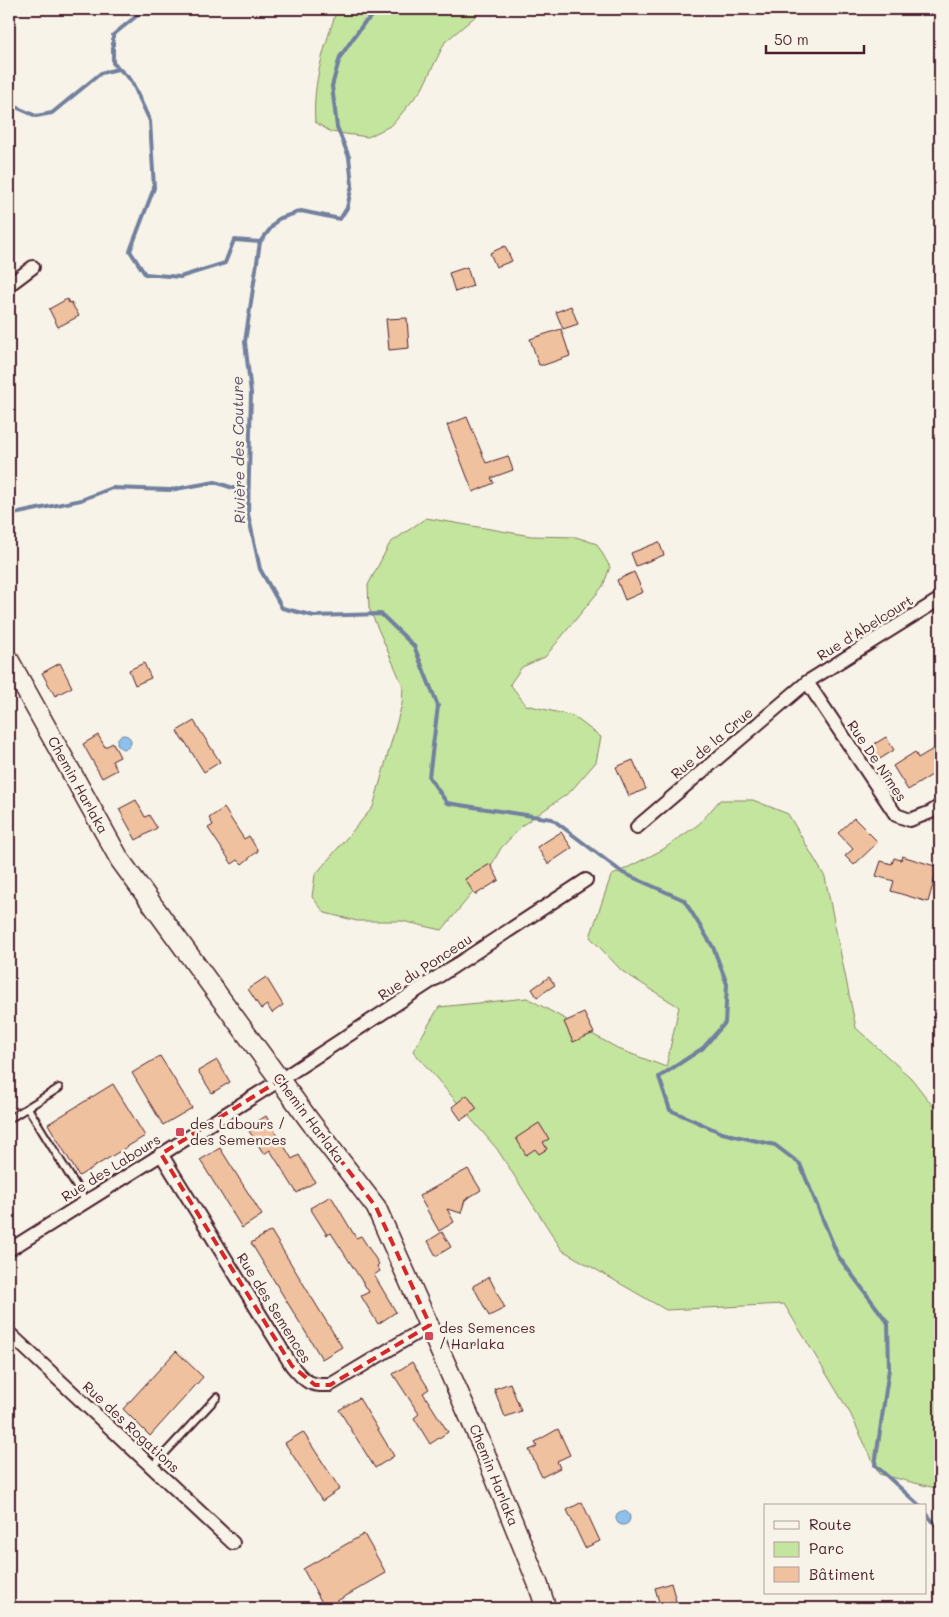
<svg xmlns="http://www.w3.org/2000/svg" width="949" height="1617" viewBox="0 0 949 1617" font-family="Mali,sans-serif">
	<rect width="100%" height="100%" fill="#f7f3e8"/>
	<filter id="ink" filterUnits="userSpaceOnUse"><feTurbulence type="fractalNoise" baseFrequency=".02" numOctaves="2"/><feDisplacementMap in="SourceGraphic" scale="10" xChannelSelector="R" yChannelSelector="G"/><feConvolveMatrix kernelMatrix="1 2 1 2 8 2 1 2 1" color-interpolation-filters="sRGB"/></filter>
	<g filter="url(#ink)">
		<g fill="#c4e59e" stroke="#878264">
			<path d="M337,9H484L445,42L422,89L392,125L368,137L331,132L315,122C312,82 325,46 337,9Z"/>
			<polygon points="426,518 531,536 576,537 597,544 610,567 603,586 545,657 522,667 510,684 526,705 573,716 601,737 596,762 570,792 524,824 501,848 483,880 442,930 402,921 357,921 325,913 312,897 315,875 373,807 402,704 403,686 369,608 368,585 390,543"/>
			<polygon points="720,800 753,800 788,814 825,877 856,1028 911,1078 940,1115 940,1490 935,1488 879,1474 850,1413 784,1304 666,1310 562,1250 497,1149 413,1051 439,1007 527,998 621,1050 666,1067 679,1007 622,971 590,937 611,876 662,850 699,824"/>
		</g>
		<g fill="#8dc0ea" stroke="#72809e">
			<circle cx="124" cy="742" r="7"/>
			<circle cx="623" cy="1518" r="7"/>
		</g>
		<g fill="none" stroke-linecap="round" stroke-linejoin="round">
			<g stroke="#72809e" stroke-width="4">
				<polyline points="138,9 139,14 113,35 113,63 131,80 150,121 154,188 130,251 145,274 180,277 225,263 234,240 260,242"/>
				<polyline points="381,9 364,23 340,57 332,86 337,127 349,157 352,185 347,208 340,219 301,211 278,219 260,242 245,342 251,393 248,514 260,569 282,608 314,616 381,614 414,646 438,706 429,777 447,803 552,819 623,873 684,900 713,947 727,984 725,1023 703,1048 659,1077 670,1110 722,1133 775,1145 800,1164 838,1256 888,1323 889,1369 875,1465 920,1506"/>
				<polyline points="9,104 36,116 52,113 101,73 118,69"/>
				<polyline points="9,515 81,500 112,488 170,490 215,482 248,493"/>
				<polyline points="925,1512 940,1530"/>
			</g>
		</g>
		<g fill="#efc19f" stroke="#4a1f2b">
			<polygon points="505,246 512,261 496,267 490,253"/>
			<polygon points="467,267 473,286 455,292 449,273"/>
			<polygon points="67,299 69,303 71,302 79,316 58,327 49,309"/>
			<polygon points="571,306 578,324 563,329 556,312"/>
			<polygon points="407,318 409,348 389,350 386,319"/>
			<polygon points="561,329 570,356 544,365 539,365 530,339"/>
			<polygon points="467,417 486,463 508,456 513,470 491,478 494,483 473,492 447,425"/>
			<polygon points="659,542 664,555 636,566 631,553"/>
			<polygon points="634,572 643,592 625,600 617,580"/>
			<polygon points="60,663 72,687 55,696 42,673"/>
			<polygon points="144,663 151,678 135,685 129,670"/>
			<polygon points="194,721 220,762 204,772 184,740 182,740 177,731"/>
			<polygon points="98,735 105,747 113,743 120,757 112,761 117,770 102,778 83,744"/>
			<polygon points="886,737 894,750 880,759 871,746"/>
			<polygon points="940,745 940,770 908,790 893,766 915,752 918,758"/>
			<polygon points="633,760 646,789 629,796 616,767"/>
			<polygon points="136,800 145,817 149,815 157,828 136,840 119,809"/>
			<polygon points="224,808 244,839 249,836 258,851 242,864 238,860 232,864 208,828 213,825 209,818"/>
			<polygon points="854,818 878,842 854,865 845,856 853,849 838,833"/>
			<polygon points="561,832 572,848 548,864 537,847"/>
			<polygon points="902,856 938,867 928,902 891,891 894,881 876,876 881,861 892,864 894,858 901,860"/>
			<polygon points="490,864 499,880 475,895 465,879"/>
			<polygon points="266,977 283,1005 272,1013 267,1005 261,1009 248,989"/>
			<polygon points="549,977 555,985 537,997 532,989"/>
			<polygon points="584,1013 594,1033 573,1042 564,1022"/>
			<polygon points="160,1056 192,1108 163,1125 132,1073"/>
			<polygon points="217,1060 230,1082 212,1093 198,1071"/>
			<polygon points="113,1084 145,1136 79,1176 48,1124"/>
			<polygon points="467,1095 477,1109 461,1120 452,1107"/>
			<polygon points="266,1116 292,1159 299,1155 315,1182 297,1193 270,1150 264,1154 247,1128"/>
			<polygon points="539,1123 549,1139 543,1142 547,1149 539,1154 535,1149 526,1155 516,1138"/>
			<polygon points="220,1148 262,1215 242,1228 200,1160"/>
			<polygon points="468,1169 481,1190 465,1200 461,1213 447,1209 454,1222 439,1231 419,1196"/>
			<polygon points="331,1196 356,1238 361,1236 379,1264 377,1266 380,1271 374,1275 396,1312 378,1324 361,1296 369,1292 331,1233 327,1235 310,1208"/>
			<polygon points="271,1231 342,1347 322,1359 251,1243"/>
			<polygon points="442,1232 451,1247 436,1256 428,1241"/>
			<polygon points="489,1277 505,1308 489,1316 473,1286"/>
			<polygon points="176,1351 203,1377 150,1436 123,1409"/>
			<polygon points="412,1362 429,1389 423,1393 448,1432 430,1444 414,1418 419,1414 393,1374"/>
			<polygon points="510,1383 521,1411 505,1417 494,1389"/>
			<polygon points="359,1398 394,1456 375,1468 339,1410"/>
			<polygon points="558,1429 570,1455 557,1461 560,1468 542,1477 529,1450 537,1447 535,1442"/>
			<polygon points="303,1432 340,1489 322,1501 285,1443"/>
			<polygon points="582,1502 600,1541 585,1548 567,1510"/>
			<polygon points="364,1534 386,1573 325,1608 303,1569"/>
			<polygon points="671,1583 676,1601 660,1606 655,1588"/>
		</g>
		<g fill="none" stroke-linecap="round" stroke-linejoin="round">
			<g stroke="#4a1f2b" stroke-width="10">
				<g id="lane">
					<polyline points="28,1108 86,1202"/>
					<polyline points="9,1119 59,1088"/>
					<polyline points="152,1467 217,1397"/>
				</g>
			</g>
			<g stroke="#4a1f2b" stroke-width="16">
				<g id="street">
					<polyline points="9,285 33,267"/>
					<polyline points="807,682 896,815 910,820 931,812 940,806"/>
					<polyline points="637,827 807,682 940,599"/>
					<path d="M161,1154L292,1366C305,1382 310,1386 330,1385L430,1325"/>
					<polyline points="9,1250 280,1080 586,880"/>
					<polyline points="9,1333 233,1543"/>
				</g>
			</g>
			<g stroke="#4a1f2b" stroke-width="22">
				<polyline id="secondary" points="9,660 120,860 309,1120 376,1207 481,1443 538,1584 546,1608"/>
			</g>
			<use href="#lane" stroke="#f7f3e8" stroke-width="6"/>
			<use href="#street" stroke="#f7f3e8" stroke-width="12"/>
			<use href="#secondary" stroke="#f7f3e8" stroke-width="19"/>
		</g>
	</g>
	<path fill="none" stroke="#d62828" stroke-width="4" stroke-dasharray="10 6" stroke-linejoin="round" d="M280,1080L376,1207L430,1325L330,1385H315L292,1366L161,1154Z"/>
	<g fill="#d1495b" stroke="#f7f3e8" stroke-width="2">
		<rect x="175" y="1127" width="10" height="10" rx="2.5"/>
		<rect x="424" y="1331" width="10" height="10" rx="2.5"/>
	</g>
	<g text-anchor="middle" stroke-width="5" stroke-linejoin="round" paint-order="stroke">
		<g font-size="14" fill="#4a1f2b" stroke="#f7f3e8">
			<text transform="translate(865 628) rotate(-32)" y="5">Rue d'Abelcourt</text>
			<text transform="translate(712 743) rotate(-40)" y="5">Rue de la Crue</text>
			<text transform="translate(877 761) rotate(56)" y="5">Rue De Nîmes</text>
			<text transform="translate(78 785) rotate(61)" y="5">Chemin Harlaka</text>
			<text transform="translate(425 967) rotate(-33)" y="5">Rue du Ponceau</text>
			<text transform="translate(309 1118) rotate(53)" y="5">Chemin Harlaka</text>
			<text transform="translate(111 1168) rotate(-32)" y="5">Rue des Labours</text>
			<text transform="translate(274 1308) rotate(58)" y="5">Rue des Semences</text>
			<text transform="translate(131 1427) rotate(43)" y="5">Rue des Rogations</text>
			<text transform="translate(494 1475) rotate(68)" y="5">Chemin Harlaka</text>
		</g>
		<g font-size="14" fill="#4a1f2b" stroke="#f7f3e8" text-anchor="start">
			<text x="190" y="1129">des Labours /<tspan x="190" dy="16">des Semences</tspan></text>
			<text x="439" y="1333">des Semences<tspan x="439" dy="16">/ Harlaka</tspan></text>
		</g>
		<g font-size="15" font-style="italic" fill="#5e4f64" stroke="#f7f3e8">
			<text transform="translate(239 450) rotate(-91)" y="5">Rivière des Couture</text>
		</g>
	</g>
	<rect width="949" height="1617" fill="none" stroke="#f7f3e8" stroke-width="30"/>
	<rect x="15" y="15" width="919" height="1587" fill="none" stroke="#4a1f2b" stroke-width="2" filter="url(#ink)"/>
	<rect x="764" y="1504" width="162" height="90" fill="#f7f3e8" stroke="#b29e9c"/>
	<rect x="774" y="1521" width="25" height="8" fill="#f7f3e8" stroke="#b29e9c"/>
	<text x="809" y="1530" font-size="15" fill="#4a1f2b">Route</text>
	<rect x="774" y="1542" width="25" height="15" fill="#c4e59e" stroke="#b29e9c"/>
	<text x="809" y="1554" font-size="15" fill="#4a1f2b">Parc</text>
	<rect x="774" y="1567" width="25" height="15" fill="#efc19f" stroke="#b29e9c"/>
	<text x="809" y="1580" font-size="15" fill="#4a1f2b">Bâtiment</text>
	<path d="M766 45v8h98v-8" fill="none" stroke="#4a1f2b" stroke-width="2.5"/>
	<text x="774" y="45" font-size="15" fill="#4a1f2b" stroke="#f7f3e8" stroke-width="4" paint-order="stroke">50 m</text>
</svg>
